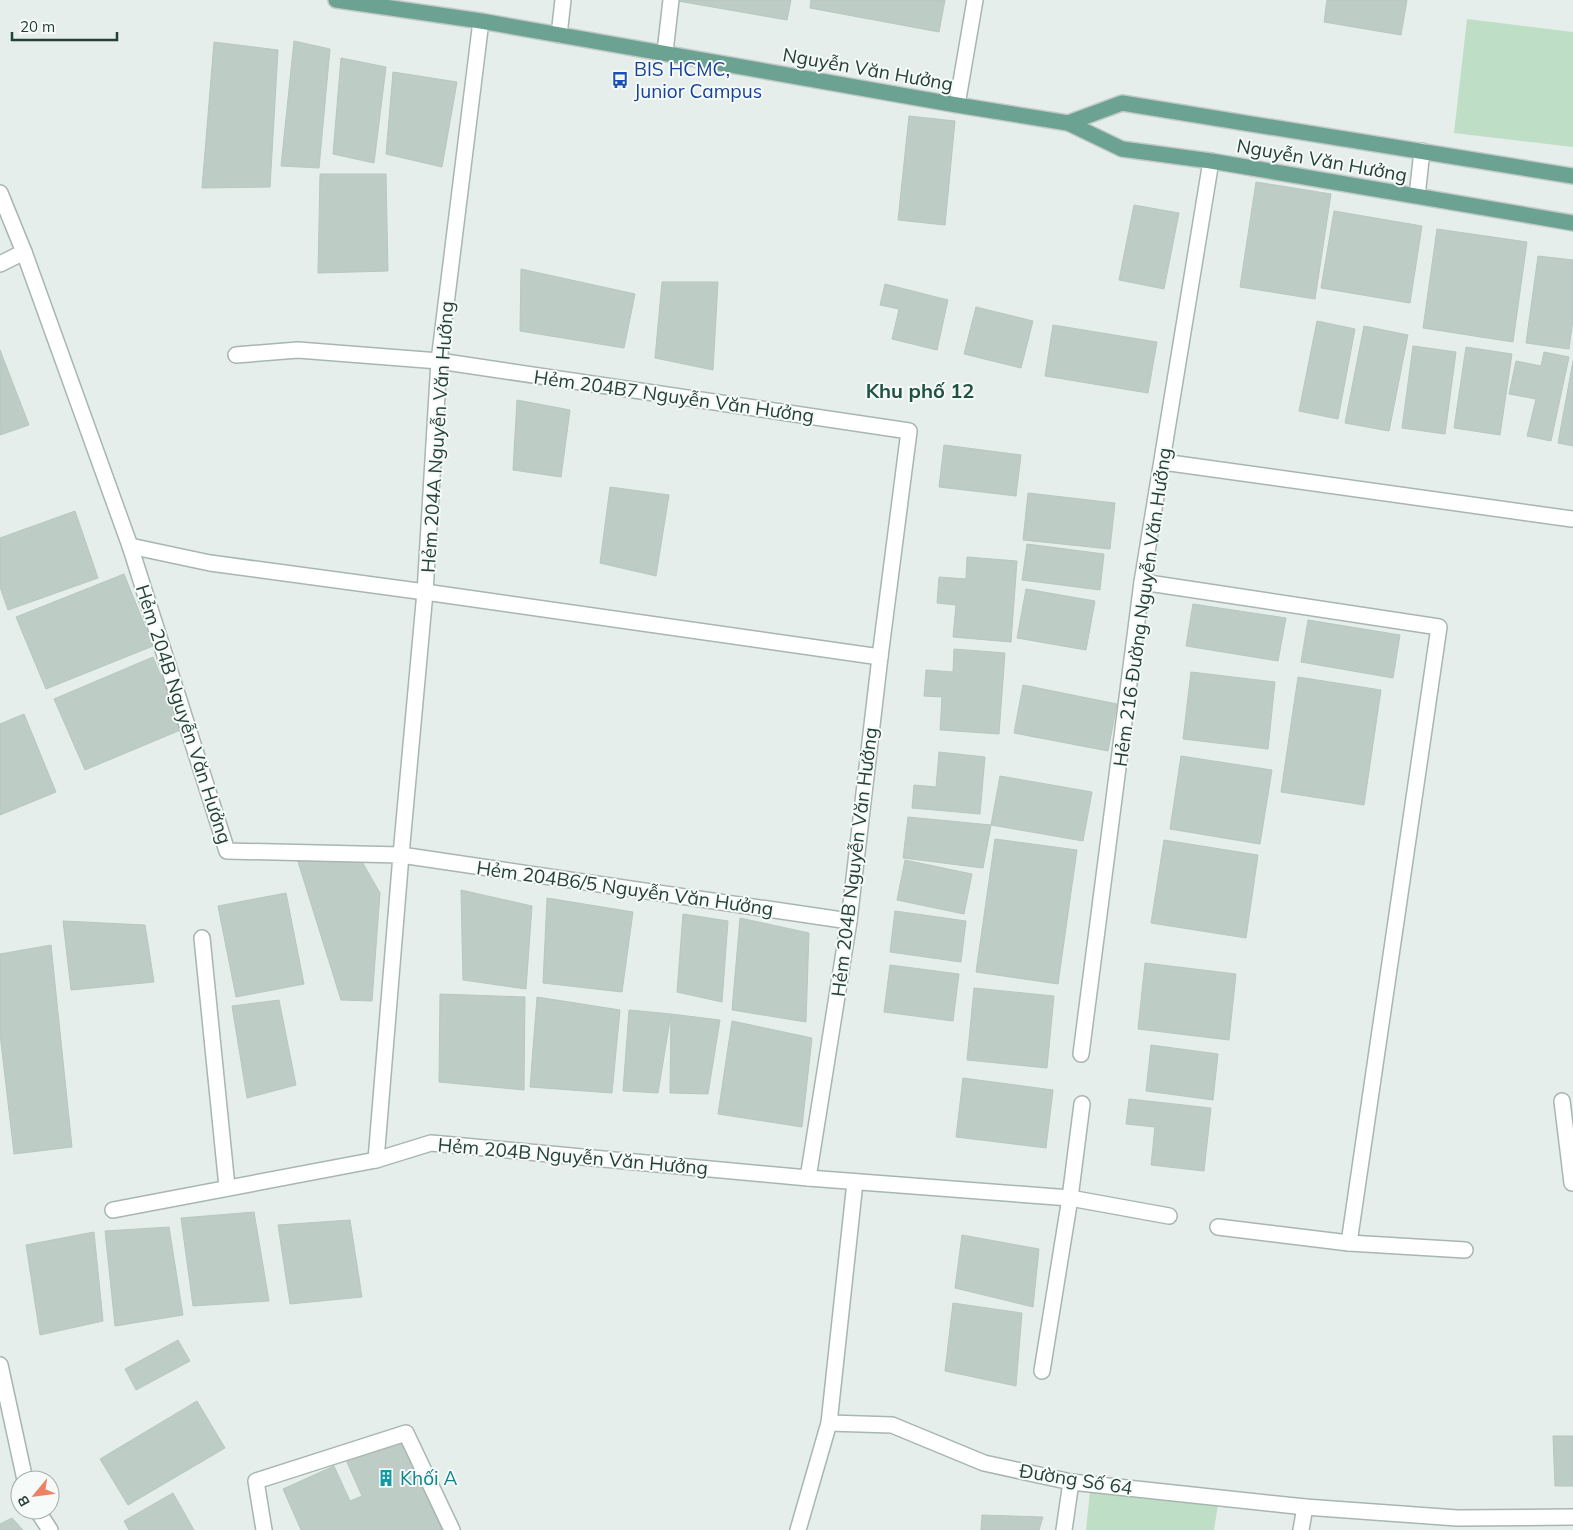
<svg xmlns="http://www.w3.org/2000/svg" width="1573" height="1530" viewBox="0 0 1573 1530" font-family="Mulish,sans-serif">
	<rect width="100%" height="100%" fill="#e5eeea"/>
	<g fill="#bfdec6">
		<polygon points="1467,19 1573,32 1573,147 1454,133"/>
		<polygon points="1090,1491 1218,1505 1214,1530 1086,1530"/>
	</g>
	<g fill="#bdccc5" stroke="#b7c7c0">
		<polygon points="672,0 791,0 787,20"/>
		<polygon points="811,0 945,0 939,32 810,8"/>
		<polygon points="1327,0 1407,0 1401,35 1324,22"/>
		<polygon points="294,41 330,49 319,168 281,166"/>
		<polygon points="214,42 278,50 270,187 202,188"/>
		<polygon points="341,58 386,67 374,163 333,154"/>
		<polygon points="393,72 457,82 442,167 386,154"/>
		<polygon points="909,116 955,121 945,225 898,220"/>
		<polygon points="320,174 386,174 388,271 318,273"/>
		<polygon points="1256,182 1331,194 1315,299 1240,287"/>
		<polygon points="1134,205 1179,213 1164,289 1119,280"/>
		<polygon points="1334,211 1422,226 1410,303 1321,288"/>
		<polygon points="1437,229 1527,242 1513,342 1423,328"/>
		<polygon points="1538,256 1573,260 1573,320 1569,349 1526,343"/>
		<polygon points="521,269 635,294 624,348 520,331"/>
		<polygon points="662,282 718,282 713,370 655,358"/>
		<polygon points="885,284 948,300 937,350 892,339 899,309 880,305"/>
		<polygon points="976,307 1033,321 1021,368 964,354"/>
		<polygon points="1317,321 1355,329 1338,419 1299,411"/>
		<polygon points="1053,325 1157,342 1148,393 1045,376"/>
		<polygon points="1364,326 1408,335 1389,431 1345,423"/>
		<polygon points="1413,346 1456,352 1445,434 1402,428"/>
		<polygon points="1466,347 1512,354 1500,435 1454,428"/>
		<polygon points="0,350 29,425 0,435"/>
		<polygon points="1544,352 1569,357 1551,441 1527,436 1536,399 1509,394 1516,361 1541,366"/>
		<polygon points="1573,361 1573,446 1558,443"/>
		<polygon points="517,400 570,410 561,477 513,470"/>
		<polygon points="944,445 1021,455 1016,496 939,487"/>
		<polygon points="610,487 669,495 656,576 600,563"/>
		<polygon points="1028,493 1115,503 1110,549 1023,540"/>
		<polygon points="75,511 98,578 8,610 0,587 0,538"/>
		<polygon points="1027,544 1104,554 1100,590 1022,580"/>
		<polygon points="967,557 1017,561 1011,642 953,637 956,605 937,603 939,577 966,579"/>
		<polygon points="124,574 153,646 46,689 16,617"/>
		<polygon points="1026,589 1095,601 1086,650 1017,638"/>
		<polygon points="1193,604 1286,618 1278,661 1186,646"/>
		<polygon points="1308,620 1400,635 1393,678 1301,662"/>
		<polygon points="954,649 1005,653 999,734 940,730 942,697 924,696 926,670 953,672"/>
		<polygon points="153,657 183,729 85,770 54,699"/>
		<polygon points="1191,672 1275,682 1268,749 1183,739"/>
		<polygon points="1298,677 1381,690 1364,805 1281,792"/>
		<polygon points="1023,685 1117,704 1108,751 1014,733"/>
		<polygon points="24,714 56,792 0,815 0,724"/>
		<polygon points="939,752 985,757 980,814 912,808 914,785 936,787"/>
		<polygon points="1181,756 1272,770 1260,844 1170,829"/>
		<polygon points="1000,776 1092,792 1083,841 991,825"/>
		<polygon points="908,817 991,825 983,868 903,858"/>
		<polygon points="995,839 1077,850 1058,984 976,972"/>
		<polygon points="1164,840 1258,855 1246,938 1151,923"/>
		<polygon points="295,852 357,853 380,893 372,1001 341,1000"/>
		<polygon points="905,860 972,874 964,914 897,900"/>
		<polygon points="461,890 532,906 526,989 463,980"/>
		<polygon points="286,893 304,984 236,997 218,906"/>
		<polygon points="547,898 633,912 622,992 543,983"/>
		<polygon points="895,911 966,921 961,962 890,952"/>
		<polygon points="683,914 728,921 722,1002 677,992"/>
		<polygon points="740,918 809,933 806,1022 732,1010"/>
		<polygon points="63,921 145,925 154,982 71,990"/>
		<polygon points="51,945 72,1147 14,1154 0,1034 0,954"/>
		<polygon points="1145,963 1236,974 1229,1040 1138,1029"/>
		<polygon points="890,965 959,974 953,1021 884,1012"/>
		<polygon points="974,988 1054,996 1047,1068 967,1060"/>
		<polygon points="440,994 525,997 524,1090 439,1082"/>
		<polygon points="537,997 620,1010 612,1093 530,1087"/>
		<polygon points="279,1000 296,1085 247,1098 232,1006"/>
		<polygon points="629,1010 671,1014 658,1093 623,1091"/>
		<polygon points="671,1014 720,1020 708,1094 670,1093"/>
		<polygon points="732,1021 812,1038 802,1127 718,1114"/>
		<polygon points="1151,1045 1218,1054 1213,1100 1146,1091"/>
		<polygon points="963,1078 1053,1090 1046,1148 956,1137"/>
		<polygon points="1129,1099 1211,1108 1204,1171 1151,1165 1155,1127 1126,1124"/>
		<polygon points="254,1212 269,1301 193,1306 181,1218"/>
		<polygon points="350,1220 362,1297 290,1304 278,1225"/>
		<polygon points="169,1227 183,1315 115,1326 105,1231"/>
		<polygon points="94,1232 103,1321 40,1335 26,1245"/>
		<polygon points="962,1235 1039,1249 1033,1307 955,1288"/>
		<polygon points="953,1303 1022,1313 1016,1386 945,1371"/>
		<polygon points="178,1340 190,1361 136,1390 125,1369"/>
		<polygon points="197,1401 225,1448 128,1505 100,1459"/>
		<polygon points="400,1436 442,1530 301,1530 283,1489 334,1466 350,1501 362,1496 346,1460"/>
		<polygon points="1553,1436 1573,1436 1573,1486 1555,1486"/>
		<polygon points="173,1493 194,1530 129,1530 124,1521"/>
		<polygon points="982,1515 1043,1517 1039,1530 981,1530"/>
		<polygon points="12,1518 23,1530 0,1530 0,1524"/>
	</g>
	<g fill="none" stroke-linecap="round" stroke-linejoin="round">
		<g stroke="#a7b6b1" stroke-width="18">
			<g id="minor">
				<polyline points="481,21 439,361 425,592 401,855 849,921"/>
				<polyline points="559,35 563,0"/>
				<polyline points="665,52 671,0"/>
				<polyline points="957,105 975,0"/>
				<polyline points="0,193 24,252 130,546 227,851 401,855 376,1160"/>
				<polyline points="1417,196 1422,151"/>
				<polyline points="0,264 24,252"/>
				<polyline points="1163,462 1572,519"/>
				<polyline points="130,546 210,563 425,592 880,657"/>
				<polyline points="1142,582 1439,627 1349,1243"/>
				<polyline points="202,938 227,1187"/>
				<polyline points="1081,1054 1142,582 1211,161"/>
				<polyline points="1562,1101 1572,1183 1573,1183"/>
				<polyline points="808,1178 1070,1198 1169,1216"/>
				<polyline points="113,1210 376,1160 431,1143 808,1178 849,921 880,657 909,431 439,361 298,350 236,355"/>
				<polyline points="1218,1227 1349,1243 1465,1250"/>
				<polyline points="0,1365 25,1480"/>
				<polyline points="1042,1371 1070,1198 1082,1104"/>
				<polyline points="829,1423 892,1425 984,1463 1071,1482 1305,1507 1457,1518 1573,1517"/>
				<polyline points="37,1510 50,1530"/>
				<polyline points="264,1530 256,1481 406,1433 452,1530"/>
				<polyline points="798,1530 829,1423 855,1182"/>
				<polyline points="1064,1530 1071,1482"/>
				<polyline points="1301,1530 1305,1507"/>
			</g>
		</g>
		<g stroke="#c2cac7" stroke-width="18">
			<g id="major">
				<polyline points="336,0 481,21 957,105 1068,123 1122,149 1211,161 1573,223"/>
				<polyline points="1068,123 1122,103 1573,176"/>
			</g>
		</g>
		<use href="#minor" stroke="#fff" stroke-width="15"/>
		<use href="#major" stroke="#6ba292" stroke-width="15"/>
	</g>
	<defs>
		<g id="bus-bare" transform="scale(1.35)"><path d="M-5-6H5V4H4V6H2V4H-2V6H-4V4H-5ZM-3.5-4V0h7V-4ZM-3.5 1.2v1.5H-2V1.2ZM2 1.2v1.5H3.5V1.2Z" fill="#1a4fb4" stroke="#f6faf8" stroke-width="2.5" paint-order="stroke"/></g>
		<g id="building-bare" transform="scale(1.35)"><path d="M-4-6H4V6H1V3H-1V6H-4ZM-2.5-4.3h1.7v1.8h-1.7ZM.8-4.3h1.7v1.8H.8ZM-2.5-1h1.7V.8h-1.7ZM.8-1h1.7V.8H.8Z" fill="#0f9aa8" stroke="#f6faf8" stroke-width="2.5" paint-order="stroke"/></g>
	</defs>
	<g fill-rule="evenodd">
		<use href="#bus-bare" x="620" y="80"/>
		<use href="#building-bare" x="386" y="1478"/>
	</g>
	<g text-anchor="middle" stroke-width="4" stroke-linejoin="round" paint-order="stroke">
		<g font-size="19" fill="#164399" stroke="#f6faf8" text-anchor="start">
			<text x="634" y="76">BIS HCMC,<tspan x="634" dy="22">Junior Campus</tspan></text>
		</g>
		<g font-size="19" fill="#244037" stroke="#f6faf8">
			<text transform="translate(868 69) rotate(10)" y="7">Nguyễn Văn Hưởng</text>
			<text transform="translate(1322 160) rotate(10)" y="7">Nguyễn Văn Hưởng</text>
			<text transform="translate(674 396) rotate(8)" y="7">Hẻm 204B7 Nguyễn Văn Hưởng</text>
			<text transform="translate(437 437) rotate(-86)" y="7">Hẻm 204A Nguyễn Văn Hưởng</text>
			<text transform="translate(1142 607) rotate(-82)" y="7">Hẻm 216 Đường Nguyễn Văn Hưởng</text>
			<text transform="translate(184 714) rotate(72)" y="7">Hẻm 204B Nguyễn Văn Hưởng</text>
			<text transform="translate(854 862) rotate(-83)" y="7">Hẻm 204B Nguyễn Văn Hưởng</text>
			<text transform="translate(625 888) rotate(8)" y="7">Hẻm 204B6/5 Nguyễn Văn Hưởng</text>
			<text transform="translate(573 1156) rotate(5)" y="7">Hẻm 204B Nguyễn Văn Hưởng</text>
			<text transform="translate(1076 1479) rotate(9)" y="7">Đường Số 64</text>
		</g>
		<g font-size="19" fill="#0d838f" stroke="#f6faf8" text-anchor="start">
			<text x="400" y="1485">Khối A</text>
		</g>
		<g font-size="20" font-weight="bold" fill="#205244" stroke="#f6faf8">
			<text x="920" y="398">Khu phố 12</text>
		</g>
	</g>
	<g transform="translate(35 1495) rotate(241)"><circle r="24" fill="#f6faf8" stroke="#a2b0ab"/>
	<path d="M0-4L9 19L0 12L-9 19Z" fill="#ee8063"/>
	<text y="-8" font-size="14" font-weight="bold" text-anchor="middle" fill="#244037">B</text>
	</g>
	<path d="M12 32v8h105v-8" fill="none" stroke="#244037" stroke-width="2.5"/>
	<text x="20" y="32" font-size="15" fill="#244037" stroke="#f6faf8" stroke-width="4" paint-order="stroke">20 m</text>
</svg>
